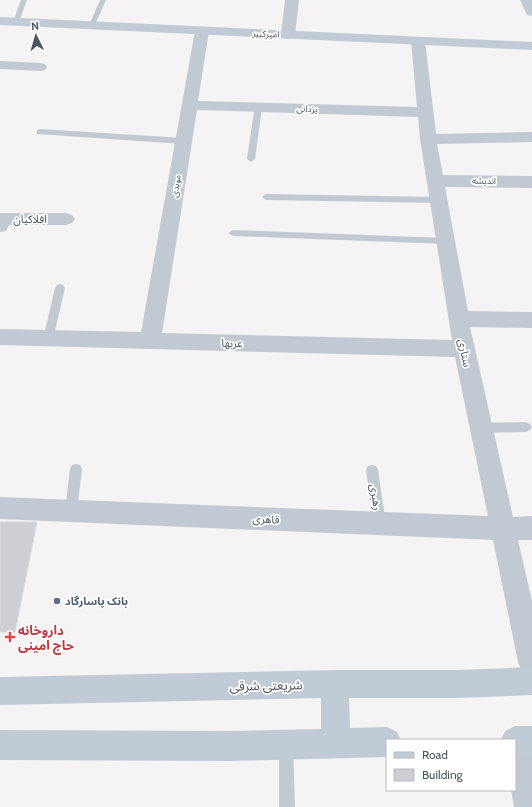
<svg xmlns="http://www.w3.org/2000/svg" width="532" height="807" viewBox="0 0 532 807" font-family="Cabin,'Noto Sans Arabic',sans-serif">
	<rect width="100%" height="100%" fill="#f5f3f3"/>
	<polygon fill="#cdcfd5" stroke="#d7d9de" points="0,522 37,522 15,632 0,632"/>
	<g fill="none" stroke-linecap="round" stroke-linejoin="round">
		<g fill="#c1cad2" fill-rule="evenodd">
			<polygon points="21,0 27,0 19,22 14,23 13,22"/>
			<polygon points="100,0 106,0 95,25 90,26 89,25"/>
			<polygon points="255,105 261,105 262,107 255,159 251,162 247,159"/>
			<polygon points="40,129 183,138 187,141 183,144 37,134 37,130"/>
			<polygon points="266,194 439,197 443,200 439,203 266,200 262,197"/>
			<polygon points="233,230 446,238 451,241 446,244 233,236 228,233"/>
			<polygon points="60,284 63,285 65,288 53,339 52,342 48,343 44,342 43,339 55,288 57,285"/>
			<polygon points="526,422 530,424 532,427 530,430 526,432 481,433 477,431 475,428 477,425 481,423"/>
			<polygon points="76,464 80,465 82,469 77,511 75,515 71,517 67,515 65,511 70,469 72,465"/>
			<polygon points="372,465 376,466 378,470 386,524 384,528 380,530 376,528 374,524 366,470 368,466"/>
			<polygon points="286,738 291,740 293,745 295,807 279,807 279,745 281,740"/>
		</g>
		<g fill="#c1cad2" fill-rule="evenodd">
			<polygon points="285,0 299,0 295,35 293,38 288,39 283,38 281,35"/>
			<path d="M202,27L207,28L209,31L198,101L417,107L411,41L413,38L418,37L423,38L425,41L436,134L532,132V142L437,144L443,175L532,176V188L445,187L468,311L532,312V328L470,327L513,517L532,516V540H518L532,601V676L522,672L518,662L493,540L0,519V497L488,516L455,357L0,345V329L141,332L195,31L197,28ZM197,110L418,117L420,139L452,340L162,333Z"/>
			<polygon points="0,61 40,63 45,64 47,67 45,70 40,71 0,69"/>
			<polygon points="0,213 66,213 72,215 75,219 72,223 66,225 9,225 6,231 0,232"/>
			<polygon points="519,726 529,731 532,737 532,807 514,807 511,790 515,790 515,740 505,740 509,731"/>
		</g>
		<g fill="#c1cbd6" fill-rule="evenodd">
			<polygon points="520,0 532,0 532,16 527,15"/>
			<polygon points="0,17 532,42 532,50 0,25"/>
			<polygon points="532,667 532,695 458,698 349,698 350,728 387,727 397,732 401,740 387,740 387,757 230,761 0,760 0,730 230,731 321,729 321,698 0,705 0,677 335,670 458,670"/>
			<polygon points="515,726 532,726 532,756 515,756 515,740 501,740 505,731"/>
		</g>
	</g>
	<circle fill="#5c6f8a" stroke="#fff" stroke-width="1.5" cx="57" cy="601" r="4"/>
	<path fill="#e0444e" stroke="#fff" stroke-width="1.5" d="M8 631h4v4h4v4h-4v4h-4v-4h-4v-4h4z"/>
	<g text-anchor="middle" stroke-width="3.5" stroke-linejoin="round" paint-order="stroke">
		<g font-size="9" fill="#4a5661" stroke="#fff">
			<text transform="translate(266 34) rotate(3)" y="3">امیرکبیر</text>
			<text transform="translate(307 109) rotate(2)" y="3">یزدانی</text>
			<text transform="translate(484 181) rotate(1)" y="3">اندیشه</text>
			<text transform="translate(176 186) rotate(-81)" y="3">مویدی</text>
		</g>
		<g font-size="11" fill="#4a5661" stroke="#fff">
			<text x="30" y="223">افلاکیان</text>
			<text transform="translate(232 343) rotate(1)" y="4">عربها</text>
			<text transform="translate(465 353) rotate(79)" y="4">ستاری</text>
			<text transform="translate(376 497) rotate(81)" y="4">رهبری</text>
			<text transform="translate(266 519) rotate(2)" y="4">قاهری</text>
		</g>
		<g font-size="11" font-weight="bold" fill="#4e5e75" stroke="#fff" text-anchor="start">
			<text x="65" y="605">بانک پاسارگاد</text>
		</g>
		<g font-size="13" font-weight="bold" fill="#be3a42" stroke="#fff" text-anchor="start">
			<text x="18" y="635">داروخانه<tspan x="18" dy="15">حاج امینی</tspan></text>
		</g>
		<g font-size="13" fill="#4a5661" stroke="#fff">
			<text transform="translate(266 685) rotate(-1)" y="5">شریعتی شرقی</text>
		</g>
	</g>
	<rect x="386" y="739" width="130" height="52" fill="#ffffff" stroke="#b7bbc0"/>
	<rect x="394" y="752" width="20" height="6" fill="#c1cbd6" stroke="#b7bbc0"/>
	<text x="422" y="759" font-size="12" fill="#4a5661">Road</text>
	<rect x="394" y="769" width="20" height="12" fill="#cdcfd5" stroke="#b7bbc0"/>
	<text x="422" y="779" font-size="12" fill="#4a5661">Building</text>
	<g transform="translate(36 36) rotate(355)" stroke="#ffffff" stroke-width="3" paint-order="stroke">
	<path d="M0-3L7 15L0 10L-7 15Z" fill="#4a5661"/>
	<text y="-6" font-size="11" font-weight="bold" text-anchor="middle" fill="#4a5661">N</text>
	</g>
</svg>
